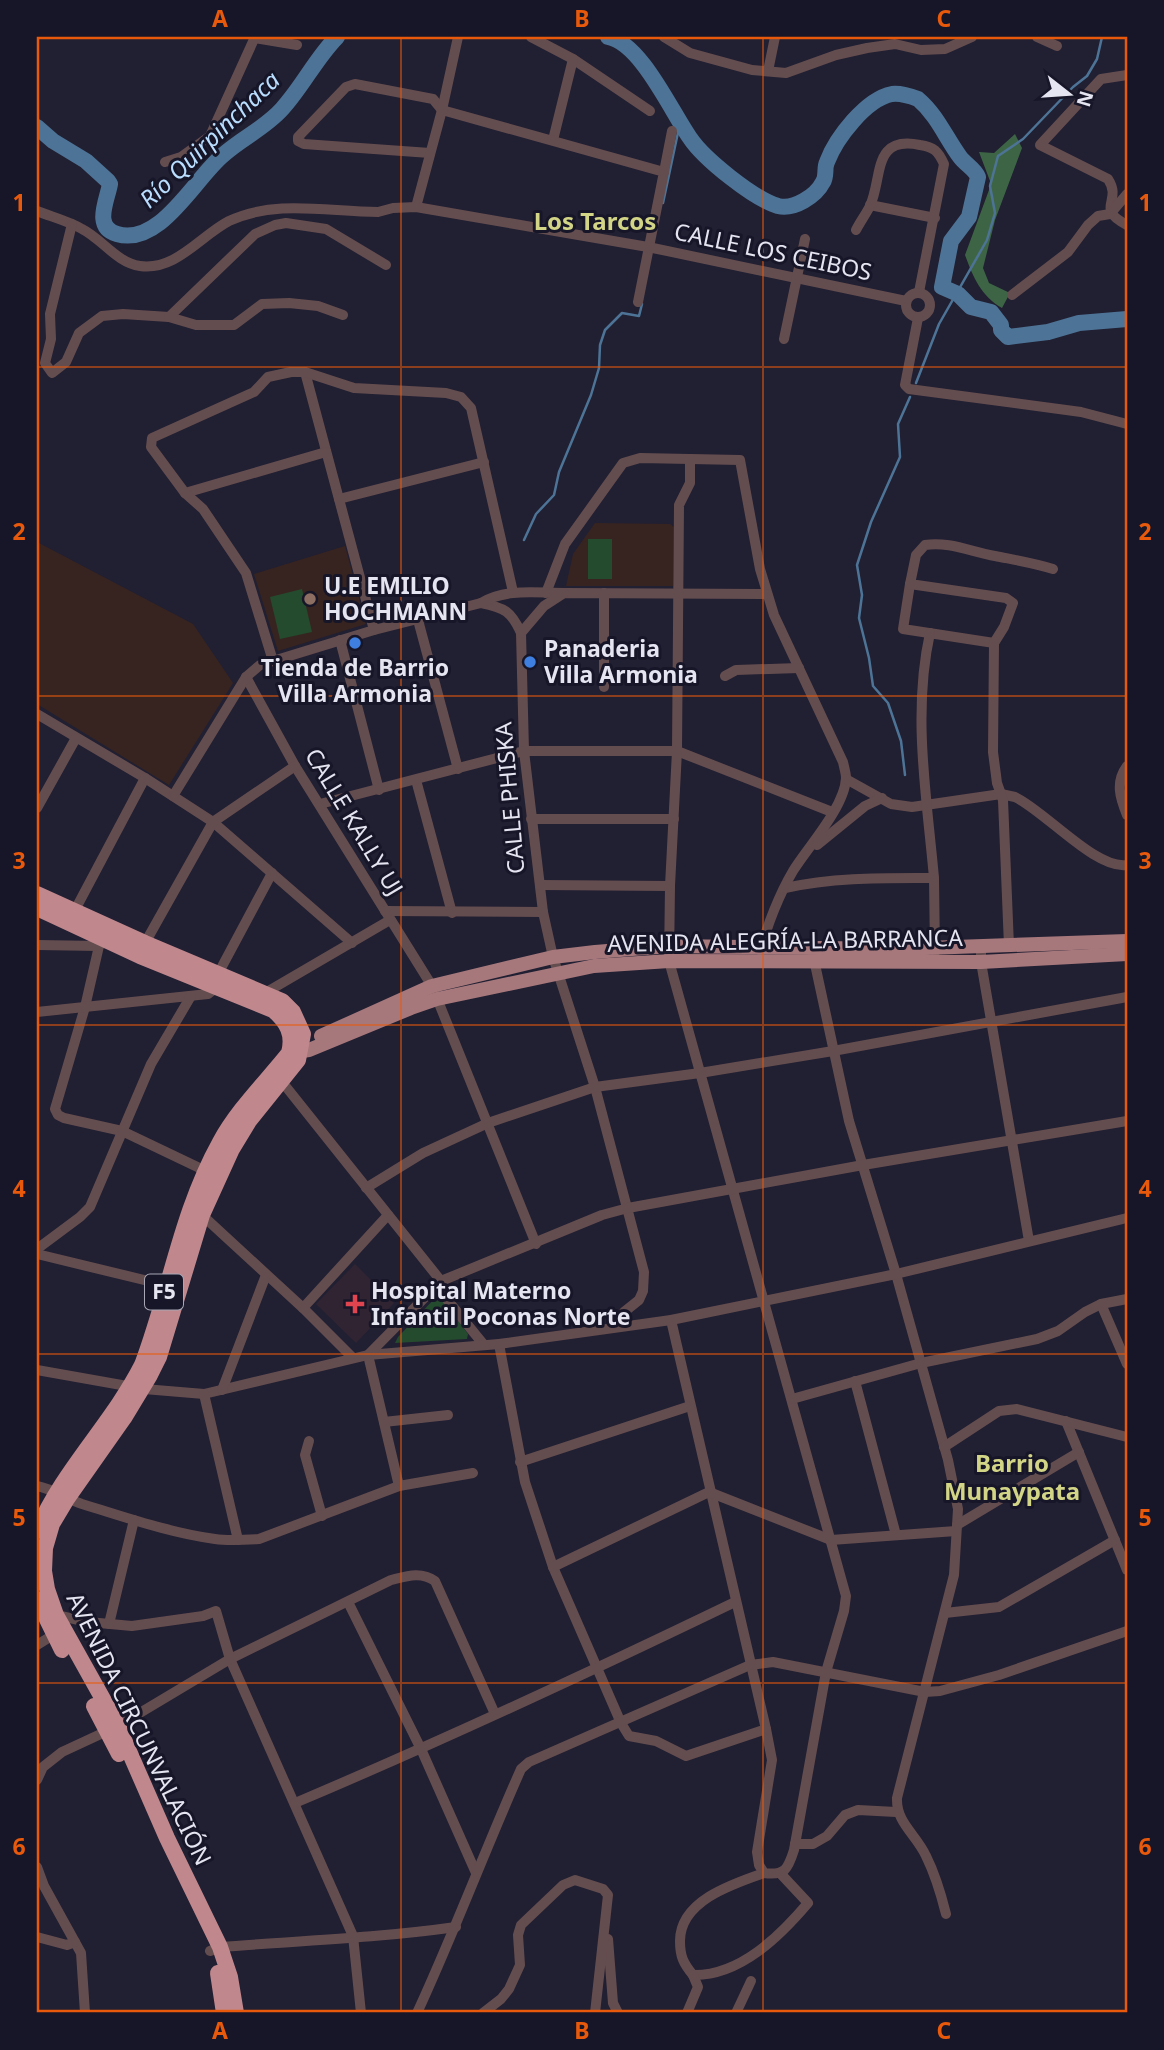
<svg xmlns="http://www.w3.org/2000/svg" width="1164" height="2050" viewBox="0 0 1164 2050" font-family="'Noto Sans',sans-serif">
	<rect width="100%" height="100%" fill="#211f32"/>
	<g fill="#372420">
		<polygon points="595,523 670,524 674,527 673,586 566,586 573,554"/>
		<polygon points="37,542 193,624 233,683 169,785 37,704"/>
		<polygon points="345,546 366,624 278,651 254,574"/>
	</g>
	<polygon fill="#302432" points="355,1264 394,1303 356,1343 316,1304"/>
	<g fill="#244b2d">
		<rect x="588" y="539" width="24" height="40"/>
		<polygon points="302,589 312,632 280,639 270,597"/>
		<polygon points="438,1295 468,1334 467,1339 395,1343 398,1337"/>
	</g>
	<path fill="#3d6545" d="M1015,134L1022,148L995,220L983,268L989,283L1010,293L1002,308C981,296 973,277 965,255L989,190L990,181L979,152L994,153Z"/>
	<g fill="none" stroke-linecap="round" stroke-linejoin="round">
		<g stroke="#4d7496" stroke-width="2.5">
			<polyline points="663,203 680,123"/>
			<polyline points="916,383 939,324 987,240 995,213 990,186 998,156 1023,139 1073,87 1087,76 1097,59 1102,37"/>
			<polyline points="524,540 536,514 554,495 559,472 591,395 599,368 600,345 605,330 622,313 639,316 642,304"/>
			<polyline points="905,775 901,741 888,703 873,686 869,658 859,618 862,595 857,565 871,522 900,457 898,424 910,397"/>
		</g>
		<g stroke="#4d7496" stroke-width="16">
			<path d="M608,37C641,43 671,111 690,138C704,159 754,199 778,206C794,210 816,196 823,182C827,176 824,168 827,162C836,138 866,99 892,94C901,93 910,96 918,99C937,115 946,138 960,157C966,165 975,169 978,177L969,217L951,241L942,287L958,294L971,307L991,312L1001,325V330L1008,337L1048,332L1079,323L1127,319"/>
			<path d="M37,127L53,141L86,161L108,181L110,184C107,201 93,227 117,234C160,247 195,178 223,155C242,138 265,128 282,109C303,86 316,58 337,37"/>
		</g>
		<g stroke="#644d4f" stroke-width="10">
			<polyline points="531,37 573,59 650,111"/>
			<polyline points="664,37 690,53 752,70 786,73 836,55 867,48 895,44 921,50 945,49 972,37"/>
			<polyline points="1037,37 1057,46"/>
			<polyline points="254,38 297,45"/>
			<polyline points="768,71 775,37"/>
			<path d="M1127,75L1101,79L1040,145L1108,179C1123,202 1094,208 1127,225"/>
			<polyline points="553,140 573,59"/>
			<polyline points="430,153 304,144 298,141 298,137 346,87 355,84 433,99 442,110 664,172 638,302"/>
			<polyline points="165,162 181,157 210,136 255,37"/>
			<polyline points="664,172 672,131"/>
			<polyline points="870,205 935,218"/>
			<polyline points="416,207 442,110 458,37"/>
			<path d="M37,211C52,217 68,221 82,229C102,239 117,263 140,266C176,271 200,236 229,221C276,199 328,212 378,212L393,208L416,207L648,247L906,301"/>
			<polyline points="72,224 50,314 51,339 45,363 52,373 66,362 79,333 102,316 123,314 169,317 196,325 234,325 262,304 289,303 318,306 343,315"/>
			<path d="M856,230C860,222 866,214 870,206C883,177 872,135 920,145C934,147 938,151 944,164L919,292"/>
			<circle cx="918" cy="305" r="12"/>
			<polyline points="1012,295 1068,252 1088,225 1098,216 1110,214 1127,194"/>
			<polyline points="169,317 255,234 275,225 286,223 326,229 386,265"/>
			<polyline points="918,318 905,385 909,389 1081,412 1127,424"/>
			<polyline points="784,339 805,239"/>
			<polyline points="305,372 374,630"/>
			<polyline points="185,493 326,452"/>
			<polyline points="339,499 484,462"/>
			<polyline points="910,584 903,629 994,643"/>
			<path d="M546,593L565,544L623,463L640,458L740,460L760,569L774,615L843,762C844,767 846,773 846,778C845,807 807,848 793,871C780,893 766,927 761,951"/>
			<path d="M481,603C505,608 511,611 521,633L524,751L543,912L553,957L595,1087L644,1272L643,1291L639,1300L624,1312L620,1326"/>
			<polyline points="418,620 458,769"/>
			<polyline points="521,633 544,606 564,593 767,594"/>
			<polyline points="340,640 379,790"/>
			<polyline points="273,661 246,573 203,509 185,493 151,447 152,438 254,392 268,377 291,372 305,372 354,388 446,393 461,397 471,408 513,592"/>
			<polyline points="725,676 736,670 799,668"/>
			<polyline points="246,677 295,766 432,986 536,1244"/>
			<polyline points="604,687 604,593"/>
			<polyline points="37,714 145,778 213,822 352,943"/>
			<path d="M1127,766C1115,782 1120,798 1127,815"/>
			<path d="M846,779L891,804L912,807L1001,794L1015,797C1045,811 1096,870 1127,865"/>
			<polyline points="416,780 452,913"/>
			<path d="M173,796L246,677L260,665L374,630L481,603C506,588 536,593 564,593"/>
			<polyline points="320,804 524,751 677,751 832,812"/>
			<polyline points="37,808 76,738"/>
			<polyline points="531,819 674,819"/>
			<polyline points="817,845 865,806 882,798"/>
			<polyline points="934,878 935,952"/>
			<polyline points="540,885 670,886"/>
			<path d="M785,888C834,877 883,878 934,878C927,798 912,714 930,633"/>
			<polyline points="75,910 145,778"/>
			<polyline points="385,911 543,912"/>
			<polyline points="104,939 99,946 85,1007 55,1109 58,1115 64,1118 122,1131 210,1173"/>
			<polyline points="145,943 213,822 295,766"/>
			<polyline points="37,945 99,946"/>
			<path d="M1009,946L1003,800L997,783L993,752L994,643L1004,627L1013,603L1006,598L910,584L916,555L925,545C948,541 972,552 995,556C1015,560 1034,563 1053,569"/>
			<polyline points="981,947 981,962 1029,1241"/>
			<path d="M813,955L849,1121L896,1274L948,1460L958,1509L954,1575L897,1798C896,1823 916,1834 926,1856C935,1874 941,1894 946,1914"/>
			<polyline points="218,974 272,873"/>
			<polyline points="265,993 390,920"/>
			<polyline points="37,1012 208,994 217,987"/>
			<polyline points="279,1078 441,1281"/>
			<polyline points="366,1188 423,1153 488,1123 595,1087 700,1073 833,1051 1127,997"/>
			<polyline points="202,1215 303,1308 388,1215"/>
			<polyline points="37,1249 80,1217 90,1207 151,1064 191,996"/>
			<polyline points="37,1254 173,1287"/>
			<polyline points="436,1286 484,1345"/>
			<polyline points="1101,1304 1127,1364"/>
			<polyline points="303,1308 353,1358"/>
			<polyline points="671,1320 766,1729"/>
			<path d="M499,1344L525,1482L553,1567L621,1723L629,1736L656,1741L686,1756L766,1729L772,1760L757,1852L759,1865L764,1873C785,1876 788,1869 794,1850L826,1672L844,1611L846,1596L669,961L670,886L677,751L679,505L690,483V459"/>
			<polyline points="37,1370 144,1389 204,1394 368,1355 499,1344 671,1320 896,1274 1127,1218"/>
			<polyline points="855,1381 896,1535"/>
			<polyline points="222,1390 266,1275"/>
			<polyline points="204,1394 238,1540"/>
			<polyline points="792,1399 921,1363 1037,1339 1058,1331 1085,1312 1101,1304 1127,1299"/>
			<polyline points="1066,1421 1127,1570"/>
			<polyline points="384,1422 448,1415"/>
			<polyline points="309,1441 305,1455 322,1516"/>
			<polyline points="944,1447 999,1411 1017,1409 1127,1437"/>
			<polyline points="520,1462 690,1406"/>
			<path d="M37,1486C53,1489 67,1499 82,1504C125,1517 170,1533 215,1539C229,1541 244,1540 259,1539L399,1486L473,1473"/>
			<polyline points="399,1486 368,1355 441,1281 602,1215 628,1208 863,1165 1127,1121"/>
			<polyline points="957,1525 1079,1452"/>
			<polyline points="553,1567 709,1492 831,1540 956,1531"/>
			<polyline points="348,1602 421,1749 476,1873"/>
			<polyline points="945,1613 999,1607 1115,1540"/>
			<polyline points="56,1615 88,1622 132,1626 203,1616 216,1611 230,1659 353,1936 361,2013"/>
			<polyline points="109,1624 134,1520"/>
			<polyline points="37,1645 58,1632"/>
			<path d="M37,1780L43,1767L62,1752L118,1726L230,1659L391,1580C407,1576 421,1571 435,1581L495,1714"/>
			<path d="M295,1803C444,1740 590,1672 735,1602"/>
			<polyline points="795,1844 813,1844 827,1836 845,1815 858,1810 896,1812"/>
			<polyline points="37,1867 44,1886 81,1953 85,2013"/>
			<path d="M764,1873C732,1884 680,1901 680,1941C680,1956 683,1963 693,1975C740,1976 780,1936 808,1903L780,1873"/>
			<polyline points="37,1937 67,1945 75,1942"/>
			<polyline points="608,1939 613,2003 618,2013"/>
			<path d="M210,1951L220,1947C298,1941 378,1938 456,1927"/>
			<path d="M417,2013C454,1933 485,1850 521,1769L529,1762L750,1665L773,1662L925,1692L940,1691L999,1675L1127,1631"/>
			<polyline points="483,2013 501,1999 509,1989 520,1965 518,1935 521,1925 563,1885 575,1880 603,1889 608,1895 595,2013"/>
			<polyline points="687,2013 698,1987 693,1975"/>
			<polyline points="736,2013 751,1981"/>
		</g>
		<g stroke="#a6787c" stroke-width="14">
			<polyline points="321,1036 432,986 553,957 595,952 669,946 898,949 1127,941"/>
			<polyline points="289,1053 309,1050 411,1008 437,999 594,966 669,961 981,962 1127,954"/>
		</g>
		<g stroke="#c0888d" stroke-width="16">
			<polyline points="37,894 145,943 282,1001 293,1012 303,1034 298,1060 249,1121 232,1149 202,1215 159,1357 150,1375 124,1418 67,1499 52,1524 45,1548 44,1571 47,1589 56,1615 118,1726 167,1838 220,1947 230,1977 236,2013"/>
			<path d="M37,908L140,956L273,1010C287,1022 294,1034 289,1053C266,1082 238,1109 220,1142C181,1212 170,1291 142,1365C112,1424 62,1471 37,1531"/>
			<polyline points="37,1599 62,1650"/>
			<polyline points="94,1706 119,1754"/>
			<polyline points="218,1973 224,2013"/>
		</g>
	</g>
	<path fill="none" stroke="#e8590c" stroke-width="2" stroke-opacity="0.55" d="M401,37V2013M763,37V2013M37,367H1127M37,696H1127M37,1025H1127M37,1354H1127M37,1683H1127"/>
	<circle fill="#8d6e63" stroke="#171628" stroke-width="2.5" cx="310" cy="599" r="7"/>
	<g fill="#3f7fe0" stroke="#171628" stroke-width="2.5">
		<circle cx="355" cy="643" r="7"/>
		<circle cx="530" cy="662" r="7"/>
	</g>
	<path fill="#e0444e" stroke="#171628" stroke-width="2.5" d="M351.5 1293.5h7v7h7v7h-7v7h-7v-7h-7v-7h7z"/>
	<g text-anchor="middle" stroke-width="6" stroke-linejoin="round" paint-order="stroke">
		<rect fill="#171628" stroke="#a7a7b5" stroke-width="2" x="145" y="1274.5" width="38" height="35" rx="5"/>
		<g font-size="21" font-weight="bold" fill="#e5e5f2">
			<text x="164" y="1299">F5</text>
		</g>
		<g font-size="23" fill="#e5e5f2" stroke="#171628">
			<text transform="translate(773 252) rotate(12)" y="8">CALLE LOS CEIBOS</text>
			<text transform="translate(510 798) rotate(-95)" y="8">CALLE PHISKA</text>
			<text transform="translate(354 822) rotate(59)" y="8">CALLE KALLY UJ</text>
			<text transform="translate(785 941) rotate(-1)" y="8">AVENIDA ALEGRÍA-LA BARRANCA</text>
			<text transform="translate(139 1729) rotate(64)" y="8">AVENIDA CIRCUNVALACIÓN</text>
		</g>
		<g font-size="23" font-weight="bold" fill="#e5e5f2" stroke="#171628" text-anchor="start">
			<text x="324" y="594">U.E EMILIO<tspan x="324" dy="26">HOCHMANN</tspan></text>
			<text x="544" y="657">Panaderia<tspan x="544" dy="26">Villa Armonia</tspan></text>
			<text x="355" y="676" text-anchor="middle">Tienda de Barrio<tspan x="355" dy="26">Villa Armonia</tspan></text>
			<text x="371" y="1299">Hospital Materno<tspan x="371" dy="26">Infantil Poconas Norte</tspan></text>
		</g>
		<g font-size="24" font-style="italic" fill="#b9ddfe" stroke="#171628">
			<text transform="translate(210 140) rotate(-44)" y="8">Río Quirpinchaca</text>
		</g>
		<g font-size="24" font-weight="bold" fill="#d2d486" stroke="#171628">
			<text x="595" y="230">Los Tarcos</text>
			<text x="1012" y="1472">Barrio<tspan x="1012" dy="28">Munaypata</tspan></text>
		</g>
	</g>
	<rect width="1164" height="2050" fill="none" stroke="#171628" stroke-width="77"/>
	<g transform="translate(1069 94) rotate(107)" stroke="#171628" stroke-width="5" paint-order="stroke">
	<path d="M0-5L12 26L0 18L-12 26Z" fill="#e5e5f2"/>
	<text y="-10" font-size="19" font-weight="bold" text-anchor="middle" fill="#e5e5f2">N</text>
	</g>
	<rect x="38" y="38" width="1088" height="1973" fill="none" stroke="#e8590c" stroke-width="2.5"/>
	<g font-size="23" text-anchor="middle" font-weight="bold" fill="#e8590c">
		<text x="220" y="27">A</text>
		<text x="582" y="27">B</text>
		<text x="944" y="27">C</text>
		<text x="19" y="211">1</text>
		<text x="1145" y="211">1</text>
		<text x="19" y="540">2</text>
		<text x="1145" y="540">2</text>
		<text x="19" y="869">3</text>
		<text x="1145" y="869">3</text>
		<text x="19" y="1197">4</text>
		<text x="1145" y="1197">4</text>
		<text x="19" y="1526">5</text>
		<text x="1145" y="1526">5</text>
		<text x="19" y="1855">6</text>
		<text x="1145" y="1855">6</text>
		<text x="220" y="2039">A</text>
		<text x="582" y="2039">B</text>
		<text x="944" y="2039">C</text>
	</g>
</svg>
